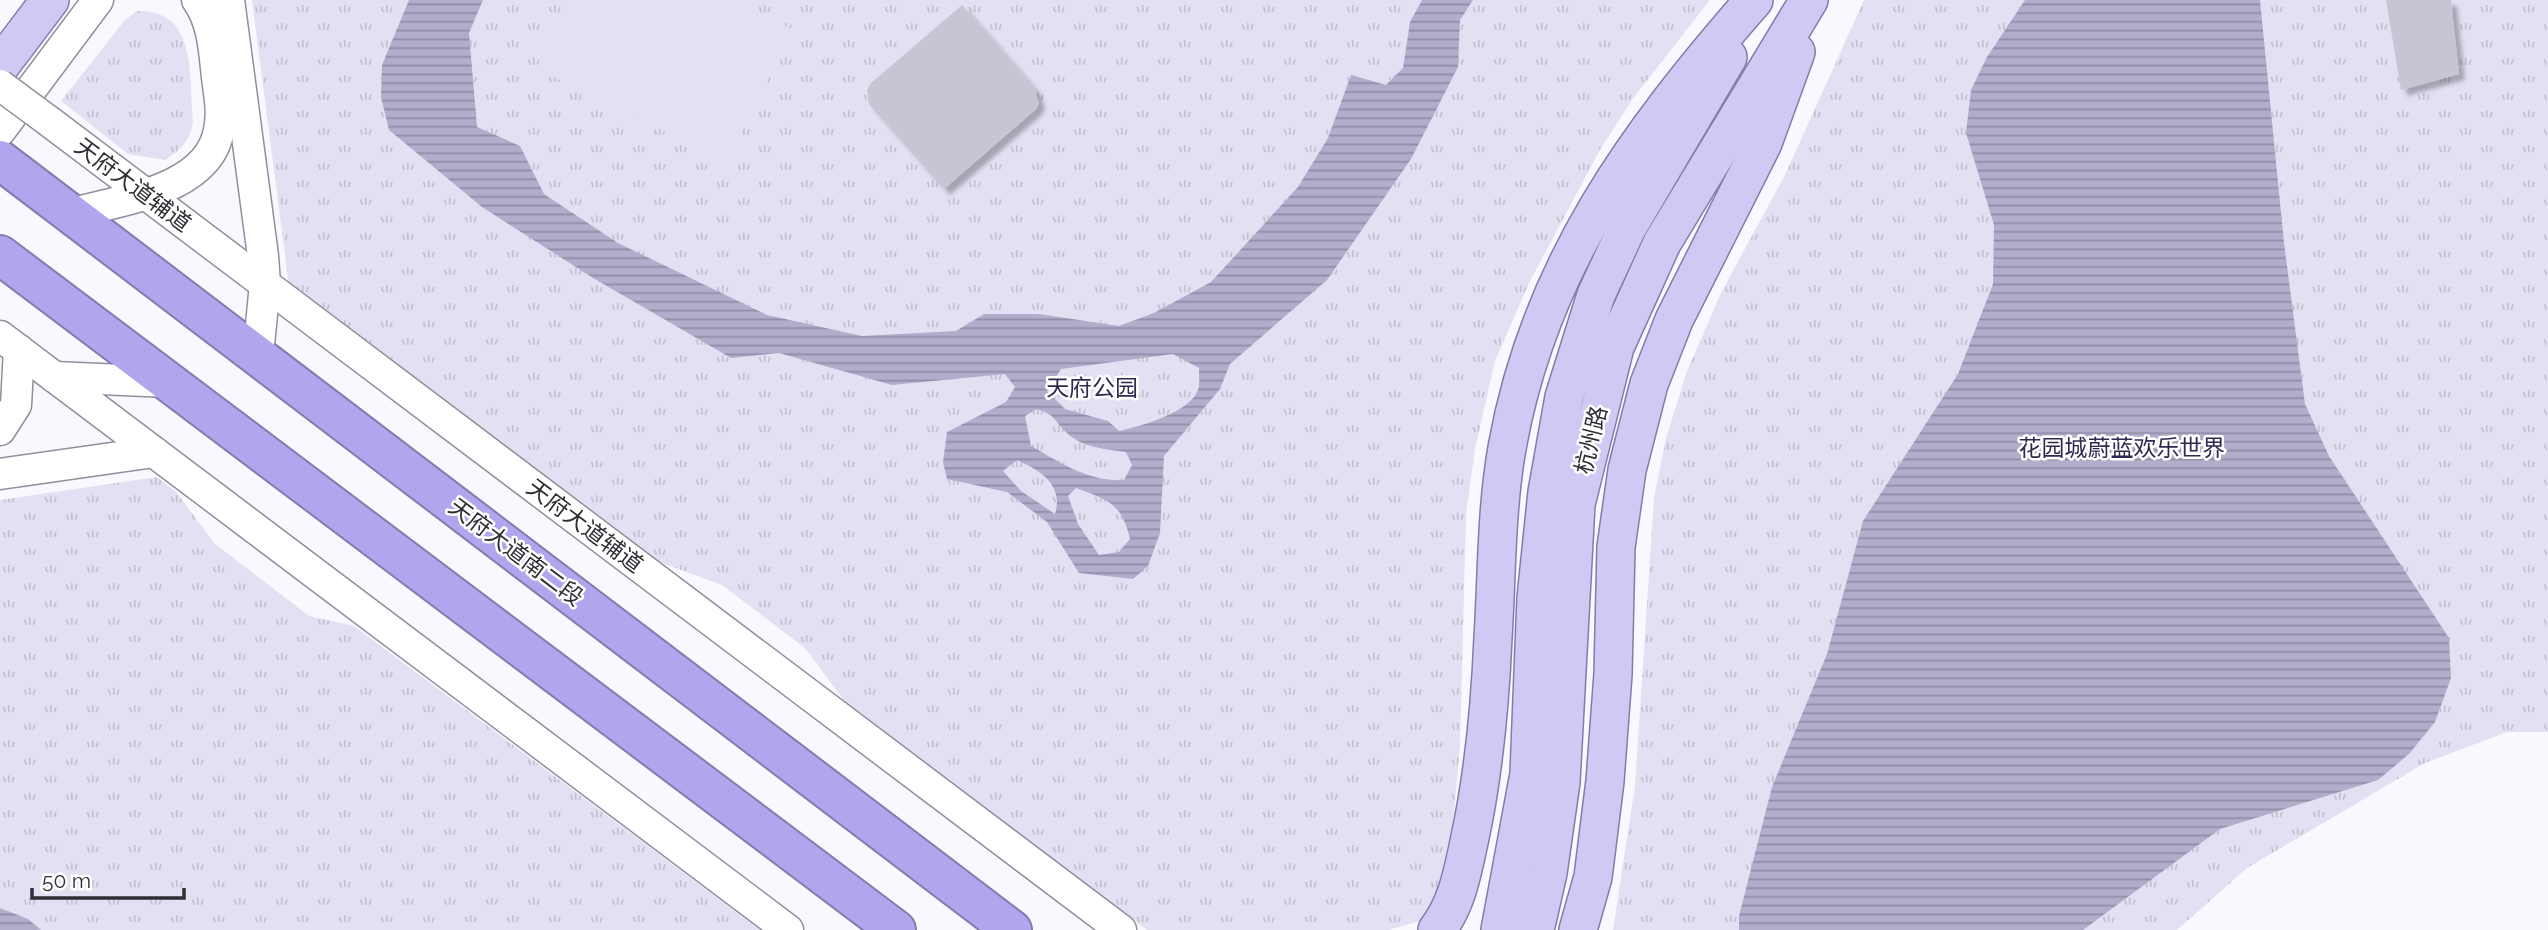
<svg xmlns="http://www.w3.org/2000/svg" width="2548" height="930" viewBox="0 0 2548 930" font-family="Raleway,'Noto Sans SC',sans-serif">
	<defs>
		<pattern id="grass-tufts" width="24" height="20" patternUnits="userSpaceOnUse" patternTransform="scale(1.75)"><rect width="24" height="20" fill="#e3e0f4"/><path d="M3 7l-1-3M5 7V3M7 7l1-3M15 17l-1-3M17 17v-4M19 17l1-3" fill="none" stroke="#c3c0d2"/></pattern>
		<pattern id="water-rules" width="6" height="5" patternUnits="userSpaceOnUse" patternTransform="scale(1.75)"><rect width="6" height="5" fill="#b1adcb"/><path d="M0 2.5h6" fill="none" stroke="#908da6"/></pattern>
		<filter id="shadow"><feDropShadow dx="6" dy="6" stdDeviation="2" flood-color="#0004"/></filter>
	</defs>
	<rect width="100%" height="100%" fill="#f8f8fe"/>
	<g fill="url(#grass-tufts)">
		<polygon points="252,0 1710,0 1634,97 1601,148 1529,283 1495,361 1475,449 1466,514 1460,746 1453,821 1431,918 1388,930 1147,930 849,707 805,648 722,585 654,560 289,286"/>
		<polygon points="1864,0 2548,0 2548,732 2507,732 2425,763 2247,868 2177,930 1613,930 1635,786 1654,498 1666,438 1687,371 1722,291 1785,175"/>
		<path d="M137,11C198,9 189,77 193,122C190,141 181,150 165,160L128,154L61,101L125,20Z"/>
		<polygon points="157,477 177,493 214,543 309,616 354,626 760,930 0,930 0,500"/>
	</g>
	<polygon fill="#e3e0f4" points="569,0 733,0 793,30 727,162 536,68"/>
	<g fill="url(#water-rules)" fill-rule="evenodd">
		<path d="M409,0H483L469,33L477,127L520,146L544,194L618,243L767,315L862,336L956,331L984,314H1039L1119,326L1154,313L1211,282L1298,187L1328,138L1351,75L1386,85L1403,68L1410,22L1422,0H1473L1460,20L1458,67L1411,159L1327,280L1230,364L1220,389L1164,456L1160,533L1148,566L1133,579L1079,573L1047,522L1007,492L947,479L943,462L947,432L1006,402L1015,387L1005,374L892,385L779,353L731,358L593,278L482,207L389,130L381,97L382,65ZM1173,354L1199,368C1199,375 1200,384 1198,390C1189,413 1141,426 1119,431L1108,421L1065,409L1047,391L1061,369ZM1037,409C1057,416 1053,420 1067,433C1083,448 1106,449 1126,452L1132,465L1124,480C1089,482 1061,463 1031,446L1025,416ZM1017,460C1040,470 1064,485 1055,514L1021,491L1003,471ZM1076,488C1109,500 1122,504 1130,539L1119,552L1099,555L1078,524L1068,496Z"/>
		<polygon points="2025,0 2260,0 2284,243 2305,404 2329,456 2449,638 2451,678 2435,722 2409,754 2378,780 2220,829 2083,930 1739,930 1739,916 1772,787 1827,654 1863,521 1958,374 1993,284 1994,225 1966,133 1971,90 1987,57"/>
		<polygon points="0,908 28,919 41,930 0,930"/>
	</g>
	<g fill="#c7c5d3" filter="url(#shadow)">
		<polygon points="2386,0 2451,0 2459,74 2401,90"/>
		<polygon points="962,5 1035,89 1039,103 1036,109 944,189 869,104 867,91 870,84"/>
	</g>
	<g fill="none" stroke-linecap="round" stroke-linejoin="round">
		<g stroke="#908f9c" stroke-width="33">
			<g id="minor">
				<polyline points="229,0 263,256 265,284 258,355"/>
				<polyline points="50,122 1121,930"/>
				<polyline points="0,131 98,0"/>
				<path d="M73,213C121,200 209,190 219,130C223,112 219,95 217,77C214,51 213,22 197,0"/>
				<polyline points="0,336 788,930"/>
				<polyline points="54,377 169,382"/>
				<polyline points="0,430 16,405 19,350"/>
				<polyline points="0,474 154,452"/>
			</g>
		</g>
		<g stroke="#847bac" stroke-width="40">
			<g id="major">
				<polyline points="0,66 50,0"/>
				<path d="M1437,930C1457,904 1462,874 1469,842C1484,774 1490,707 1493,638C1497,574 1496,511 1507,448C1539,267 1636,135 1754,0"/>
				<polyline points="1500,930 1529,774 1536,598 1547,492 1564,397 1596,295 1627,228 1728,57"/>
				<polyline points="1535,930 1548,873 1561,782 1576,504 1615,347 1662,243 1809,0"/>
				<polyline points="1578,930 1593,877 1605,781 1613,674 1616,547 1627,470 1649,384 1674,320 1763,143 1796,52"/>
			</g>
		</g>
		<g stroke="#847bac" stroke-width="42">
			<g id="highway">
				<polyline points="0,160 1012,930"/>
				<polyline points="0,255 896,930"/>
			</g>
		</g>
		<use href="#minor" stroke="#fff" stroke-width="30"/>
		<use href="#major" stroke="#d1c9f4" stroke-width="37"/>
		<use href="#highway" stroke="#b2a5ed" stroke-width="38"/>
		<g stroke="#908f9c" stroke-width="33" stroke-linecap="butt">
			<polyline id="minor-bridge" points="0,85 50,122"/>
		</g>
		<use href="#minor-bridge" stroke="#fff" stroke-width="30"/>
	</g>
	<g text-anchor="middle" stroke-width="5" stroke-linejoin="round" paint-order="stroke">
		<g font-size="23" fill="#2f2e34" stroke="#fff">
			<text transform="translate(133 185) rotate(37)" y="8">天府大道辅道</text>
			<text transform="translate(1591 440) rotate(-76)" y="8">杭州路</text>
			<text transform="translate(585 526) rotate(37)" y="8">天府大道辅道</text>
			<text transform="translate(516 552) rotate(37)" y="8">天府大道南二段</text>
		</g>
		<g font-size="23" fill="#312851" stroke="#fff">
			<text x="1092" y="396">天府公园</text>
			<text x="2122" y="456">花园城蔚蓝欢乐世界</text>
		</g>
	</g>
	<path d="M32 888v10h152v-10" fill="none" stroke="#2f2e34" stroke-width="3.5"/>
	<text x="42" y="888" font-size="21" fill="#2f2e34" stroke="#ffffff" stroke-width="5" paint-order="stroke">50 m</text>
</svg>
